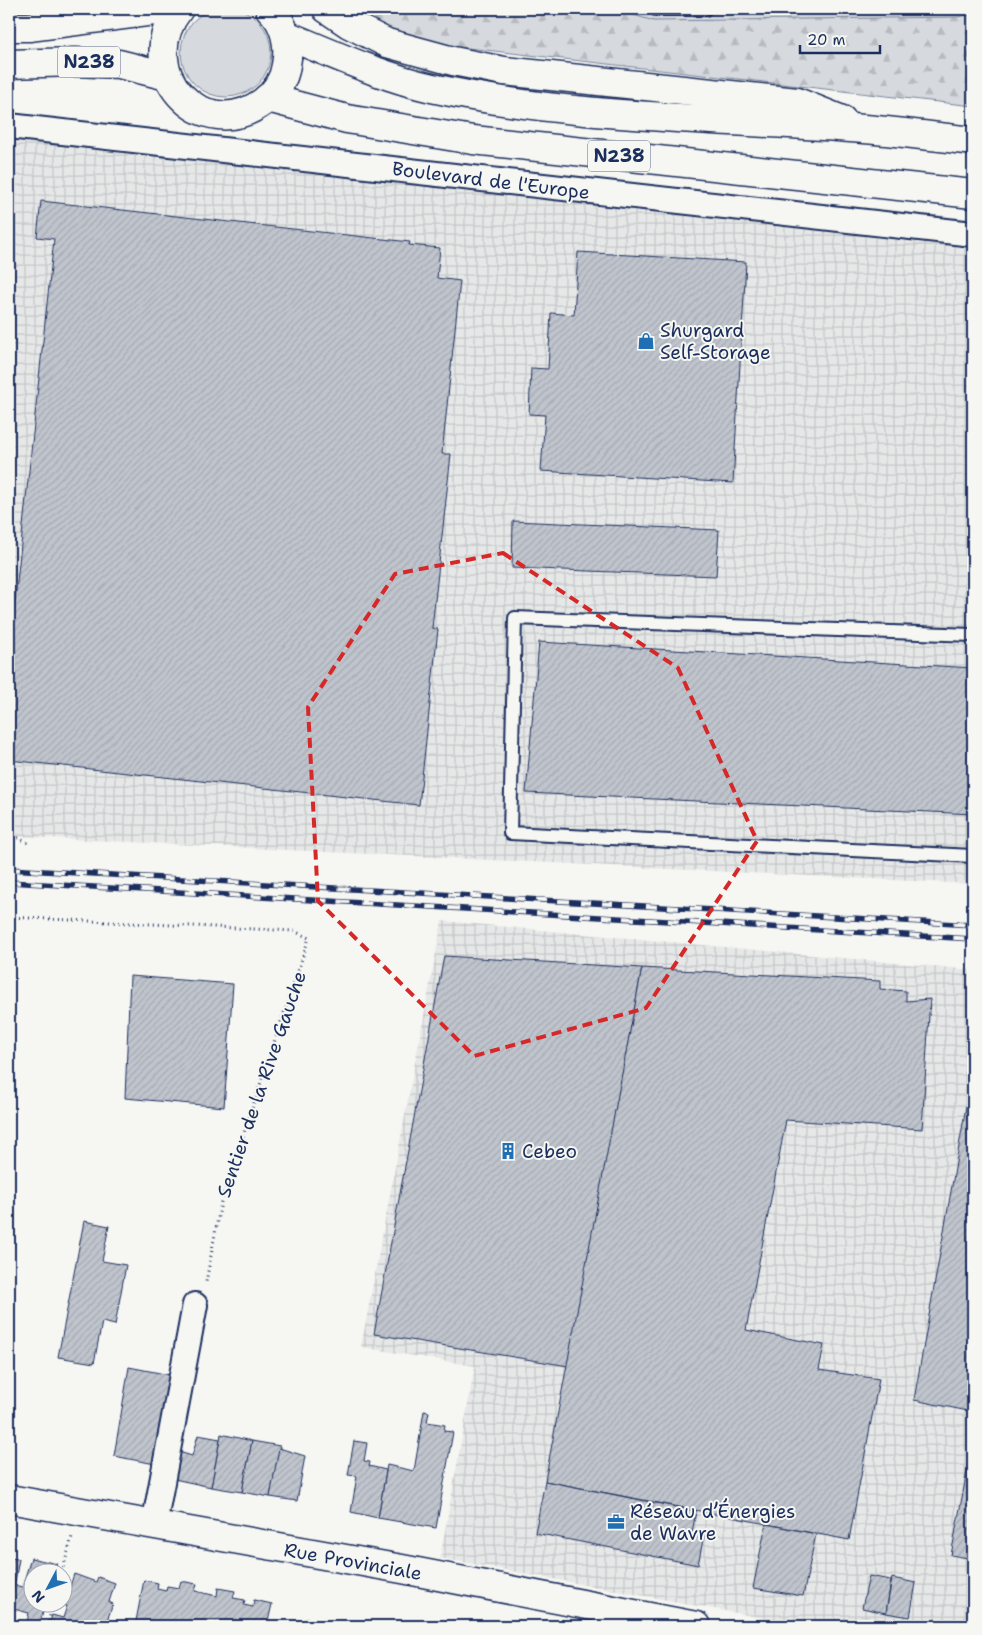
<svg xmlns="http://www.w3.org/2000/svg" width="982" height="1635" viewBox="0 0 982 1635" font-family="'Shantell Sans',sans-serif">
	<defs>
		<pattern id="industrial-grid" width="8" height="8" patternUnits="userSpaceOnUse" patternTransform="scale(1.25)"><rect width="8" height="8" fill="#e6e7e7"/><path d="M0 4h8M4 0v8" fill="none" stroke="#c5c6c9"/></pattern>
		<pattern id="forest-firs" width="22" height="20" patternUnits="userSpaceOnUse" patternTransform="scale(1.25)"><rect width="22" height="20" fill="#d6d9dd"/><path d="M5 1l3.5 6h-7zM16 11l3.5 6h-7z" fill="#b7bbc0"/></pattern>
		<pattern id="building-hatch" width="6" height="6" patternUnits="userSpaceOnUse" patternTransform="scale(1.25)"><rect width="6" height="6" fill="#c0c4cd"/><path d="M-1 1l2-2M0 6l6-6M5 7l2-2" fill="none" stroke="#a4a9b2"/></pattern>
	</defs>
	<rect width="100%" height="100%" fill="#f6f6f2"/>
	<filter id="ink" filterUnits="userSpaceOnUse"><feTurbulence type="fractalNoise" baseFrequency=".02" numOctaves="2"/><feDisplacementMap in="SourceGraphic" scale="10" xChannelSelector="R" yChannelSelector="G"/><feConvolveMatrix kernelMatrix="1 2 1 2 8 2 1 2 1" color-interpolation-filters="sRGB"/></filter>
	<g filter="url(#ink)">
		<g fill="url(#industrial-grid)">
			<polygon points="9,116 973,219 973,884 9,836"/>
			<polygon points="442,921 973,970 973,1626 807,1626 440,1558 475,1366 361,1347"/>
		</g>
		<g fill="#d6d9dd" stroke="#78849e">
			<circle cx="226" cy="52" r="45"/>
			<polygon points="570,9 973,9 973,66 572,31"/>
		</g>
		<polygon fill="url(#forest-firs)" stroke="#78849e" points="343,9 613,9 654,21 957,17 973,14 973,106 442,45 397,35"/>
		<g fill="url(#building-hatch)" stroke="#1b2f5e">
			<polygon points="41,201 410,242 409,245 440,248 437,278 460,281 442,454 451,454 432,628 438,629 419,805 9,760 9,656 54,239 37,237"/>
			<polygon points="578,252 746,262 733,483 541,471 545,415 529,414 531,368 548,369 551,313 574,315"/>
			<polygon points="513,521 719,530 716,576 512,568"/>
			<polygon points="539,642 973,668 973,814 526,793"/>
			<polygon points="444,956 642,968 568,1366 374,1334"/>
			<polygon points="642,968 880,981 880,989 906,991 906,1001 930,999 922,1129 786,1120 746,1330 824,1345 819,1370 879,1379 849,1540 545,1481"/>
			<polygon points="130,976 233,984 224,1107 125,1098"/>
			<polygon points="973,1067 973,1412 914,1400"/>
			<polygon points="84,1221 109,1226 102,1261 126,1265 115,1325 102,1322 94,1363 58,1357"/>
			<polygon points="129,1367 170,1375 155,1464 114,1456"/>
			<polygon points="424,1411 429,1412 427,1422 445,1425 444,1431 453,1432 436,1528 378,1518 387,1465 414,1471"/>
			<polygon points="221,1434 252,1441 242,1492 211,1487"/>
			<polygon points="198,1435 220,1439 211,1487 174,1479 179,1452 192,1456"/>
			<polygon points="973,1440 973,1559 951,1555"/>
			<polygon points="252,1441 280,1446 270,1497 242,1492"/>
			<polygon points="354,1441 367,1443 364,1461 370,1462 369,1466 386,1470 378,1518 351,1512 357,1476 348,1475"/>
			<polygon points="279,1448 305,1456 297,1501 270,1497"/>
			<polygon points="545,1481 696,1511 692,1533 704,1535 698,1565 535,1533"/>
			<polygon points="766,1524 816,1534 803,1596 753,1588"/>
			<polygon points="9,1552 9,1558 19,1559 9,1616"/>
			<polygon points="31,1558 57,1564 55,1572 32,1572 32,1602 46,1602 39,1626 26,1626 29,1613 10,1608 14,1585 22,1587"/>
			<polygon points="74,1574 96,1582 98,1577 115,1583 109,1602 113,1604 105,1626 77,1626 65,1622 64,1626 49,1626 52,1615 63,1618 67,1606 64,1605"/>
			<polygon points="869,1576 891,1580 886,1613 862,1608"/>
			<polygon points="892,1578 916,1583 910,1617 886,1613"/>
			<polygon points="144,1580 158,1583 157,1589 166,1591 167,1586 179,1588 181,1581 197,1584 195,1591 217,1596 218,1588 235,1591 233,1598 245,1600 244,1605 253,1607 254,1600 272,1604 267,1626 135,1626"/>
			<polygon points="307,1618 343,1626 305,1626"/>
		</g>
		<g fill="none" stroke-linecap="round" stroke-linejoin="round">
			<g stroke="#1b2f5e" stroke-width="16">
				<g id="service">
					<polyline points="656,9 705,9"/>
					<polyline points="973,635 515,618 510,833 973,856"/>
				</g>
			</g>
			<g stroke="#1b2f5e" stroke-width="28">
				<g id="minor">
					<polyline points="9,126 973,234"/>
					<polyline points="154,1525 195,1305"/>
				</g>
			</g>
			<g stroke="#1b2f5e" stroke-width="31">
				<polyline id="secondary" points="9,1499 402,1569 696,1626"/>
			</g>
			<g stroke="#1b2f5e" stroke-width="31">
				<g id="trunk">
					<path d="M179,9C132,69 201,147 263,102C275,93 284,80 286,65C290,45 285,23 270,9"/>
					<polyline points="327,9 349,24 387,43 453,61 504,71 797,102 842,120"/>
					<polyline points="9,27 29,27 170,9"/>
					<path d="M286,35C333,54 382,77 432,88C573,119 720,118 864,129C901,132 937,137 973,141"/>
					<polyline points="9,64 75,62 119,64 167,76"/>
					<polyline points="268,98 347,119 473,140 973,194"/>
				</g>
			</g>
			<g stroke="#1b2f5e" stroke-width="3" stroke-dasharray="1 4" stroke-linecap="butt">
				<polyline points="9,833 28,843"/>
				<polyline points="9,917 294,931 309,938 221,1202 206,1282"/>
				<polyline points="62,1572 72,1537"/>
				<polyline points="47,1626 54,1602"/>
			</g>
			<use href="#service" stroke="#f6f6f2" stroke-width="12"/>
			<use href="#minor" stroke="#f6f6f2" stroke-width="24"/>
			<use href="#secondary" stroke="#f6f6f2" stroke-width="28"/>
			<use href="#trunk" stroke="#f6f6f2" stroke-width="28"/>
			<g stroke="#1b2f5e" stroke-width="5.5">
				<g id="rail">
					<polyline points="9,869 973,925"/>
					<polyline points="9,882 973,939"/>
				</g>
			</g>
			<use href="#rail" stroke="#f6f6f2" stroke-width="4" stroke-dasharray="11" stroke-linecap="butt"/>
		</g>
	</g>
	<path fill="none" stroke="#d62828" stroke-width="4" stroke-dasharray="10 6" stroke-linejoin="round" d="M503,553L678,668L757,841L646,1008L474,1056L318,901L308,707L395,574Z"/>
	<defs>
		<g id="shop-bare" transform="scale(1.35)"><path d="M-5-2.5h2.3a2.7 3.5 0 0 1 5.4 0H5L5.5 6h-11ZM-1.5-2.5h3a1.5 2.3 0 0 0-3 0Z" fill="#1f6fb2" stroke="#f6f6f2" stroke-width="2.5" paint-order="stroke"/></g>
		<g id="building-bare" transform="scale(1.35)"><path d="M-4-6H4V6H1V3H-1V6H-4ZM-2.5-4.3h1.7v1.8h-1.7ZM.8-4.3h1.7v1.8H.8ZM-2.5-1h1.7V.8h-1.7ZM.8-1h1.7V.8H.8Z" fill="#1f6fb2" stroke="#f6f6f2" stroke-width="2.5" paint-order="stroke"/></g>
		<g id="office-bare" transform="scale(1.35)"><path d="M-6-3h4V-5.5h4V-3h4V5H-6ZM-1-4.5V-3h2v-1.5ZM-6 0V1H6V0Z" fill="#1f6fb2" stroke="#f6f6f2" stroke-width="2.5" paint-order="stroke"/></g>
	</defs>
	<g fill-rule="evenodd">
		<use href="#shop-bare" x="646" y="341"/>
		<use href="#building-bare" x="508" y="1151"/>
		<use href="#office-bare" x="616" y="1522"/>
	</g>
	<g text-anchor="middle" stroke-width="4" stroke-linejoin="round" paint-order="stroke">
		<g fill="#f6f6f2" stroke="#5d6b8a" stroke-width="1">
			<rect x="58" y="46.5" width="62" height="31" rx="4"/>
			<rect x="588" y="140.5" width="62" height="31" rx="4"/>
		</g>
		<g font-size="18" font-weight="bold" fill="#1b2f5e">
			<text x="89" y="68">N238</text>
			<text x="619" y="162">N238</text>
		</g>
		<g font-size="19" fill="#1b2f5e" stroke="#f6f6f2">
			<text transform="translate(491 180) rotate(7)" y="7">Boulevard de l'Europe</text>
			<text transform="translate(261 1084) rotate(-71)" y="7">Sentier de la Rive Gauche</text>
			<text transform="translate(353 1561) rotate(10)" y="7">Rue Provinciale</text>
		</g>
		<g font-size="19" fill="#1b2f5e" stroke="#f6f6f2" text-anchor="start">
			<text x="660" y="337">Shurgard<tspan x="660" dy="22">Self-Storage</tspan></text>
			<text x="522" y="1158">Cebeo</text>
			<text x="630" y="1518">Réseau d’Énergies<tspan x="630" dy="22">de Wavre</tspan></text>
		</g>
	</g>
	<rect width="982" height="1635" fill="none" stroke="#f6f6f2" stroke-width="30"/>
	<rect x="15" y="15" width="952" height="1605" fill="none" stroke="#1b2f5e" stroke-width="2" filter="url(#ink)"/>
	<g transform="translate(48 1588) rotate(229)"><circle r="24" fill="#f6f6f2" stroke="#9ea6b7"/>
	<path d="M0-4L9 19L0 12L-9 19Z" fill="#1f6fb2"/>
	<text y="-8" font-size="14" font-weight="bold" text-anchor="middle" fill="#1b2f5e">N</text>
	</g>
	<path d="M800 45v8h80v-8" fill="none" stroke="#1b2f5e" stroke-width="2.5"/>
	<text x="807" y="45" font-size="15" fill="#1b2f5e" stroke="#f6f6f2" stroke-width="4" paint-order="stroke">20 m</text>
</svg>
